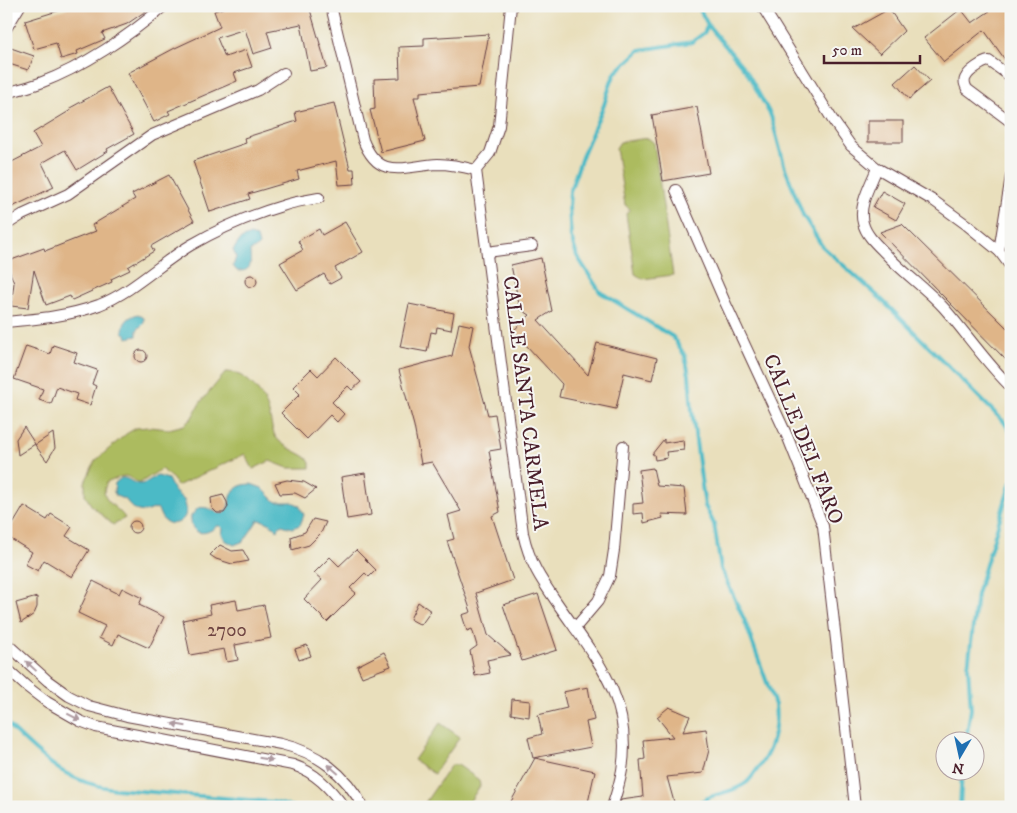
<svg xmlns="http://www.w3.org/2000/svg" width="1017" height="813" viewBox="0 0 1017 813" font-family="'IM FELL DW Pica',serif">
	<rect width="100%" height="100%" fill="#f6f6f2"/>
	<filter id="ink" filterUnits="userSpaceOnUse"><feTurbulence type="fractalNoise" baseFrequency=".02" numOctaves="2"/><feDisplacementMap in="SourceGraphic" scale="10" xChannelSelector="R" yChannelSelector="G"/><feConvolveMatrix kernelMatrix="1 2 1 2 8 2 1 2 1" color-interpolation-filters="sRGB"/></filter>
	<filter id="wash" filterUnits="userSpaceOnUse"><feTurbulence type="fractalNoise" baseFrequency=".0096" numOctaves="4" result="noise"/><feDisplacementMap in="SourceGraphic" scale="20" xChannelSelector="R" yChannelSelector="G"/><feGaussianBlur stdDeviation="1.12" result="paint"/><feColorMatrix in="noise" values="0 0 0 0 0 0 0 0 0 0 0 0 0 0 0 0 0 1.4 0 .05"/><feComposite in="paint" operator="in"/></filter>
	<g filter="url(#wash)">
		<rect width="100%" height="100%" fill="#e9dfbc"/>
		<g fill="#acbb5e" stroke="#7b6d44">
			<polygon points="648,138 654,143 673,275 643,279 635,274 626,214 630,209 625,205 616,148 620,142"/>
			<path d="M226,372C246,372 262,392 268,409C271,418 271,428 275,436C282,447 297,451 307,458L310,463V468H288L270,461L253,469L245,454L177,486L173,479L161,469L140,483C134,482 131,476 124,476C118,476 115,481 108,481C96,500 116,504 125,518L113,525L91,505L85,495V482L95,461L126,434L136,428L149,427L169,429L184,425L191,419L200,403Z"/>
			<polygon points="440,723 460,737 434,774 414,760"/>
			<polygon points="451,765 458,765 479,780 480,786 466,807 422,807"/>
		</g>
		<g fill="#4cbac6" stroke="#4b6c78">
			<path d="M250,235L257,237L259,245L255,249L250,251C250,261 254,272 237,271L233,266L236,257L233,250L241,239Z"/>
			<path d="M138,314L144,318V323L137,330V336L127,338L126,334L123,332C123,322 128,317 138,314Z"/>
			<path d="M158,476L168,479L174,491L184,500C185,504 187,508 186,512C185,522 173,527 165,521C160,518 160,512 157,508L145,512L138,511L131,507L126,500L116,496L114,492L115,483L121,478C129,477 132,484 140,484C147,484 151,477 158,476Z"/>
			<path d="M251,484L262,488L276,502H292L299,505L304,515L300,525L292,528L282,525L279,527L278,531C274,525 265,520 258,520L244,541L234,545L225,540L222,534L223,529L220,526H217C205,537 189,535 191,516L198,508C210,505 213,514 224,513C234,502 226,485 251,484Z"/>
		</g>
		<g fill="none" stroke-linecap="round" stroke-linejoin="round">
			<g stroke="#4cbac6" stroke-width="4">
				<polyline points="698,6 708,25 747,72 771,116 785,168 803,215 822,246 881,299 1004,422 1011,433"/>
				<path d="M6,723C42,757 64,783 116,789L273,802L293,807"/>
				<polyline points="966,740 971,709 968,667 977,594 1011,482"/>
				<path d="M694,807C709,792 730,795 746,783C750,780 753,775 756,771C772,751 778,730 775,705L744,619L721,569L714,524L705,506L702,486L692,411L689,375L685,356L673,337L600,292L577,256L571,237L570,223L569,207L570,191L583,154L604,105L611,82L616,72L640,50L692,42L704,33L708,25"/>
				<polyline points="960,807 962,770"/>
			</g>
		</g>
		<g id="blocks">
			<g fill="#dfb588">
				<polygon points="74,6 153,6 127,24 102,33 105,39 77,51 78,54 61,59 56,43 34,49 25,21"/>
				<polygon points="229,6 309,6 327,68 310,71 301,24 267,31 272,48 253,54 245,29 217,38 225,57 246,50 252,67 234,73 237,81 168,111 170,114 154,122 128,73 175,48 220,27 214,11"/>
				<polygon points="997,6 1011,6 1011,68 984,30 944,62 924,38 961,9 972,23"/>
				<polygon points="889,9 904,31 880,54 853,29"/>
				<polygon points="489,34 479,87 420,92 420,97 414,97 425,141 381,152 370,110 375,109 374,79 400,78 399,47 424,46 424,38"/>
				<polygon points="8,47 34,56 28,70 6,63 6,53"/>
				<polygon points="915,65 930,81 909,99 895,83"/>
				<polygon points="108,87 134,134 107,149 108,151 77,170 65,150 42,163 54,187 6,210 6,165 41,147 33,133 71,110 70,108"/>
				<polygon points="334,103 350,169 354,169 355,184 339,185 336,161 297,171 299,179 248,194 250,199 210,212 193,161 246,143 244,138 297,121 295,112"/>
				<polygon points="697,107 709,173 663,181 652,115"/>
				<rect x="868" y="121" width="35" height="21"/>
				<polygon points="169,175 194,221 151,246 154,251 128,267 130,270 111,279 112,282 72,300 70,296 46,305 34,270 28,308 11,306 14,283 6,262 44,248 45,251 96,231 92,225 135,199 132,194"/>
				<polygon points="882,191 905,204 896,220 873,207"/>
				<polygon points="345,222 363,252 335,268 341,278 330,284 324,274 297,290 280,263 303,250 298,241 319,229 322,235"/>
				<polygon points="902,224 1011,332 1011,365 880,232"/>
				<polygon points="541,258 552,311 538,320 588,375 597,343 657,358 652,380 624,373 616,409 559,397 562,384 513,331 530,315 520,309 511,265"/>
				<circle cx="251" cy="281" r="6"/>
				<polygon points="409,304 454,313 451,330 437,327 436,333 431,332 427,352 400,347"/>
				<polygon points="459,323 473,326 469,346 488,415 495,414 501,449 489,451 500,512 492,516 513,580 476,593 488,635 511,655 487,660 490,673 475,676 470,651 477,646 472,629 467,631 462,615 471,612 447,541 454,539 448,515 461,511 432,462 421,464 414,426 399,370 452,356"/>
				<polygon points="53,345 77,353 74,362 97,370 92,384 96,386 90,405 75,400 77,394 57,387 51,404 39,400 43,389 14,379 26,346 50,354"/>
				<circle cx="141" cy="356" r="6"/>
				<polygon points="336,357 361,382 352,390 348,386 332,402 344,414 337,422 330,415 307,439 281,413 300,394 293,387 311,369 318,376"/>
				<polygon points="24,427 35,444 18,455 16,439"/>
				<polygon points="53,433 55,448 47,461 35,445"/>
				<polygon points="664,439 664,443 683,440 684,450 666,452 667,458 655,460 654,454 652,454"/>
				<polygon points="653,468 657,486 684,488 687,515 661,514 663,518 644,523 643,513 633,514 633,504 643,503 639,470"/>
				<polygon points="365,473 371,515 347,519 341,477"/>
				<polygon points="287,480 304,482 316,489 305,498 295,493 280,494 275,483"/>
				<polygon points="223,495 227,502 228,507 224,513 217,513 212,508 211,498"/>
				<polygon points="24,506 47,520 51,514 72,527 66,536 89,550 72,577 44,560 38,571 25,564 32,552 6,536"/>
				<polygon points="313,519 326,522 321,533 309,545 292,550 291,537 305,532"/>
				<circle cx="135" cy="527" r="6"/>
				<polygon points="220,545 232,551 243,550 249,561 232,564 216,559 210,555"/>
				<polygon points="356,550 376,570 369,577 365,573 350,588 356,593 327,622 304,599 322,580 314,573 330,557 339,566"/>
				<polygon points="93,581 119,594 122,588 142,598 139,605 164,617 149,648 118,634 113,645 99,638 105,626 78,613"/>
				<polygon points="538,594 557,650 522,661 503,605"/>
				<polygon points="37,597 37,607 34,614 21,623 16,603"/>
				<polygon points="236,600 238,610 264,605 271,638 235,645 238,660 227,662 224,649 190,655 183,620 211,614 209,605"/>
				<polygon points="418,602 431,611 421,625 410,619"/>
				<polygon points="307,645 311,656 299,660 295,649"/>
				<polygon points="384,652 391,666 362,677 357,666"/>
				<polygon points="588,687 594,720 586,722 591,747 533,758 528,738 542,734 538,715 567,708 563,692"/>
				<polygon points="512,699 530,701 529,717 511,714"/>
				<polygon points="669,707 690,716 683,732 706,729 709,750 703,773 667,777 674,802 653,807 619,807 621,800 643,797 640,760 645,759 643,740 673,737 657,717"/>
				<polygon points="535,758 595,771 587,807 561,807 546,804 546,807 508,807"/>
			</g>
		</g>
	</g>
	<g filter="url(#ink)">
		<use href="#blocks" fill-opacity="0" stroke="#623c41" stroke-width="1"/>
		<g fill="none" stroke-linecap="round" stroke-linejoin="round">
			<g stroke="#623c41" stroke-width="12">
				<g id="minor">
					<path d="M331,6L363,140C379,181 403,166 438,164C451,164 464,167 476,170"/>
					<path d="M511,6L499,126L490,153L476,170L523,533C530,565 542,581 560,607C597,660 633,700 622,770C620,782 616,795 612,807"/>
					<polyline points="762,6 832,119 851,146 877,168 934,201 967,225 999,251 1011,267"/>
					<polyline points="6,29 20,6"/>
					<path d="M1011,77L989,61C982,62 969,71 966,77C963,81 965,85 967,89L1011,122"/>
					<path d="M6,93C17,90 29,87 40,83C83,67 129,36 164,6"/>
					<path d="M877,168C871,184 858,205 863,223C866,235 876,244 885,253C903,273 926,288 944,308C967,334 986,363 1011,387"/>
					<polyline points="676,190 724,300 788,438 823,526 855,807"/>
					<polyline points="6,225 22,215 68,194 152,135 258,90 284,73"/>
					<polyline points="999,251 1011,176"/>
					<polyline points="487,252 532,246"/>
					<path d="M6,322C38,319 69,316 99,305C134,291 159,264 191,245C219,229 251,215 282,206C293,202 307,200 319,198"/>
					<polyline points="575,628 598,601 610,576 614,550 623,446"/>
					<path d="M6,643L48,681L69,696L89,706L127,716L281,744C317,752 346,774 363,807"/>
					<path d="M6,668L26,686L47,702L80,721L96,727L293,765C315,772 330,788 344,807"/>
				</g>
			</g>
			<use href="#minor" stroke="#fff" stroke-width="10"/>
		</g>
		<defs><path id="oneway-solid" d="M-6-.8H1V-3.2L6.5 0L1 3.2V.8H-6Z" transform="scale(1.25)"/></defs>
		<g fill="#ae9aa0">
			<use href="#oneway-solid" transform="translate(31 666) rotate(-137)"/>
			<use href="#oneway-solid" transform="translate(74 717) rotate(27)"/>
			<use href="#oneway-solid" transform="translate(179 725) rotate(-170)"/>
			<use href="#oneway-solid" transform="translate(266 759) rotate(10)"/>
			<use href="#oneway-solid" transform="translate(333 769) rotate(-139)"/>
		</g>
	</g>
	<g text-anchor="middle" stroke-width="4" stroke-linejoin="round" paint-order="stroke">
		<g font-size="19" fill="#6f4442">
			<text x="227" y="636">2700</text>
		</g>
		<g font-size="21" fill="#4a1f2b" stroke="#f6f6f2">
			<text transform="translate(526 403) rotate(83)" y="7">CALLE SANTA CARMELA</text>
			<text transform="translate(804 439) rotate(68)" y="7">CALLE DEL FARO</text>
		</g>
	</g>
	<rect width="1017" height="813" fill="none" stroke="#f6f6f2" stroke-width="25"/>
	<g transform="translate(960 756) rotate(189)"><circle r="24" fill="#f6f6f2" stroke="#b1a0a2"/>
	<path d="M0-4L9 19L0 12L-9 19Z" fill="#1f6fb2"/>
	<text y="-8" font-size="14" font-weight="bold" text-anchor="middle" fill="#4a1f2b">N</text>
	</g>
	<path d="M824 55v8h96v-8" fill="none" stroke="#4a1f2b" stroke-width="2.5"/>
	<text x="832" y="55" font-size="15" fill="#4a1f2b" stroke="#f6f6f2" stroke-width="4" paint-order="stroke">50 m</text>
</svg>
